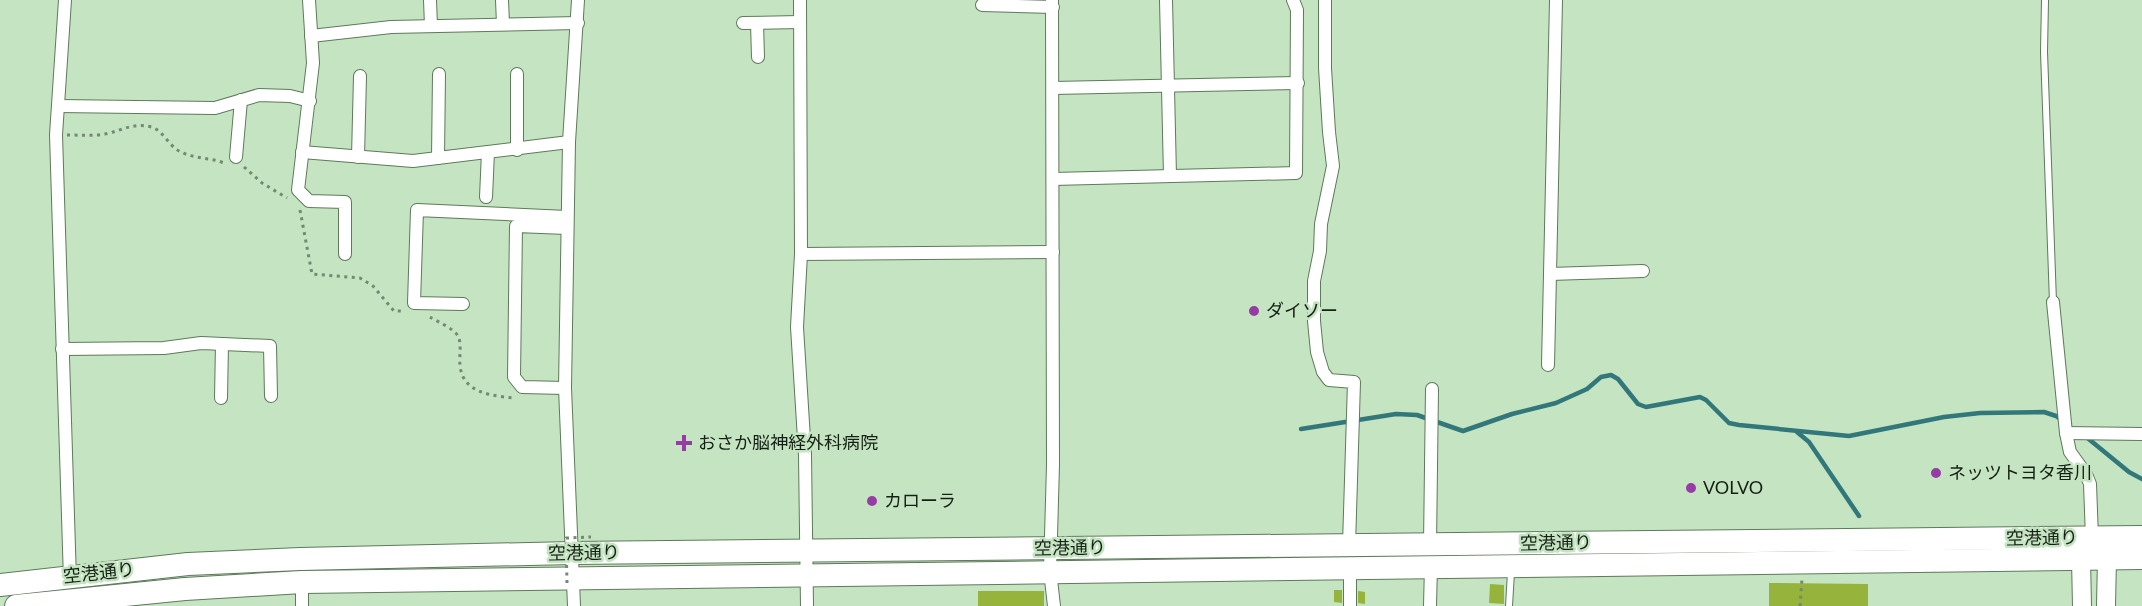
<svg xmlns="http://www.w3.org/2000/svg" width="2142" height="606" viewBox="0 0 2142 606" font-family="Lato,'Noto Sans JP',sans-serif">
	<rect width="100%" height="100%" fill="#c5e4c2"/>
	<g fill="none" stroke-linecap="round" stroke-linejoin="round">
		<g stroke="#32787a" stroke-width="4.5">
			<polyline points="1301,429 1396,414 1417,415 1463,431 1512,414 1556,403 1587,389 1601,377 1611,375 1618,379 1638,404 1646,407 1700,397 1706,400 1729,423 1739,425 1849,436 1944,417 1980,413 2044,412 2056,416 2063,421"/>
			<polyline points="1797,432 1809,442 1859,516"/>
			<polyline points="2085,436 2129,472 2142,479"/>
		</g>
	</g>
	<g fill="#96b43b">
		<polygon points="1769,583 1868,584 1868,606 1769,606"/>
		<polygon points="1490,584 1504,585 1504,604 1489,603"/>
		<polygon points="1334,590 1342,590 1342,603 1334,602"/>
		<rect x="978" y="591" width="66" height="15"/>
		<polygon points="1358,591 1365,592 1365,604 1358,603"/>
	</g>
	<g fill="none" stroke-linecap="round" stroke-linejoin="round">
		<g stroke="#5e795b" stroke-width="8">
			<g id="lane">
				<polyline points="2045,0 2044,52 2053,302"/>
				<polyline points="1509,606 1511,572"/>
			</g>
		</g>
		<g stroke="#5e795b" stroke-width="14">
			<g id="street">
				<polyline points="65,0 56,135 70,580"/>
				<polyline points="309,0 313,63 298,190 309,201 345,202 345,254"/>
				<polyline points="430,0 431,26"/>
				<polyline points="502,0 503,24"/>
				<polyline points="800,0 801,254 797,327 805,455 807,606"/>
				<polyline points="1052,0 1053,465 1050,571 1054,606"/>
				<polyline points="1166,0 1170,176"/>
				<polyline points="1325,0 1325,68 1329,132 1333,166 1321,224 1320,251 1314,281 1314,321 1317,352 1323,372 1329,380 1354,382 1349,545"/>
				<polyline points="982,5 1053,7"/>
				<polyline points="743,23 800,22"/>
				<polyline points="757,23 758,57"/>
				<polyline points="311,36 391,27 578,23"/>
				<polyline points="1053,88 1298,83"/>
				<polyline points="58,106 215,108 259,95 290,96 310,101"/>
				<polyline points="517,150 517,74"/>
				<polyline points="302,152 413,161 569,142"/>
				<polyline points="236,157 241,100"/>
				<polyline points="358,157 360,76"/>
				<polyline points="438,158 439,74"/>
				<polyline points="1053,179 1296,173 1297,10 1293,0"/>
				<polyline points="486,197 488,152"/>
				<polyline points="801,254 1053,252"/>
				<polyline points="1550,274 1643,271"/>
				<polyline points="2053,302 2066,433 2070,452 2086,474 2090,484 2092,538"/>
				<polyline points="463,304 414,303 417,210 567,217"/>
				<polyline points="62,349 164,348 201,343 270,346 271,396"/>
				<polyline points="1548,365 1556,0"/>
				<polyline points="565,388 522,387 514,377 516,226 567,228"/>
				<polyline points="221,398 222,344"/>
				<polyline points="2066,433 2142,434"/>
				<polyline points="1430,545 1432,389"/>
				<polyline points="302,606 302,582"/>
				<polyline points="574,606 565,388 569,142 578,0"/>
				<polyline points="1350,606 1350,567"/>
				<polyline points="1430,606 1431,566"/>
			</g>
		</g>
		<g stroke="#5e795b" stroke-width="20">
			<polyline id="secondary" points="2082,606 2081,559 2092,538 2107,558 2106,606"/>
		</g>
		<g stroke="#5e795b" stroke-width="24">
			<g id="highway">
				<polyline points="0,585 188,564 300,559 572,553 2142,537"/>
				<polyline points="16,606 185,589 302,582 2142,558"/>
			</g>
		</g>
		<g stroke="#738971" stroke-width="3" stroke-dasharray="3 4.5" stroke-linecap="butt">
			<path d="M67,135C80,135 93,136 105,134C121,131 134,122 151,127C163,130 168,145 179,151C193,159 209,157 224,163"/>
			<polyline points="244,167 262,183 287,198"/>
			<polyline points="300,210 312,274 360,278 373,286 394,311 404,311"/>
			<path d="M430,317C438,322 453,328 458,336C462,344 459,356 460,365C462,393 492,396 515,398"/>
			<polyline points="1800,606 1802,579"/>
		</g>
		<use href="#lane" stroke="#fff" stroke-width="6"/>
		<use href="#street" stroke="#fff" stroke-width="12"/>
		<use href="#secondary" stroke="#fff" stroke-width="18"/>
		<use href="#highway" stroke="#fff" stroke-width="22"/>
		<polyline stroke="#738971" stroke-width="3" stroke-dasharray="3 4.5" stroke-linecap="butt" points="567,583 566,538 591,537"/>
	</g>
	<g fill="#973ba5" stroke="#c5e4c2" stroke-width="2">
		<circle cx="1254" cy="311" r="6"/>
		<path d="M681 434h6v6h6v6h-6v6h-6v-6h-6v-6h6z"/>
		<circle cx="1936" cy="473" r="6"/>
		<circle cx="1691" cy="488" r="6"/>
		<circle cx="872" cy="501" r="6"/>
	</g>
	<g text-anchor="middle" stroke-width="5" stroke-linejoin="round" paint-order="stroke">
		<g font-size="18" fill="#152014" stroke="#c5e4c2" text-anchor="start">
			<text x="1266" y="317">ダイソー</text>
			<text x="698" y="449">おさか脳神経外科病院</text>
			<text x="1948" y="479">ネッツトヨタ香川</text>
			<text x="1703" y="494">VOLVO</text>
			<text x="884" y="507">カローラ</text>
		</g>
		<g font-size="18" fill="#152014" stroke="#c5e4c2">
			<text transform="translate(2042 538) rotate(-1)" y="6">空港通り</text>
			<text transform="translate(1556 543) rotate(-1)" y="6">空港通り</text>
			<text transform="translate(1070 548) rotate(-1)" y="6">空港通り</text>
			<text transform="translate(584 553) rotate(-1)" y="6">空港通り</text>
			<text transform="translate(99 573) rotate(-6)" y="6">空港通り</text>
		</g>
	</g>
</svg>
